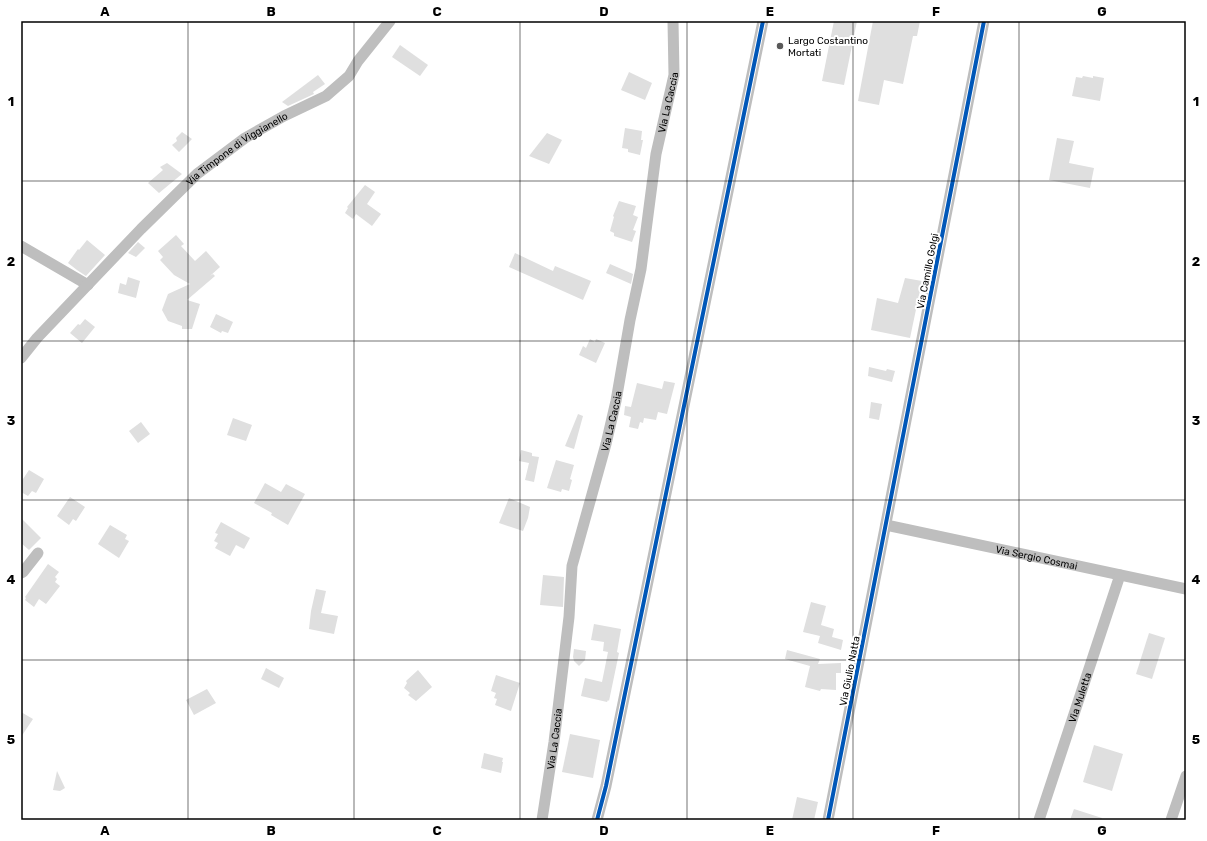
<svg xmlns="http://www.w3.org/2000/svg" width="1207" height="841" viewBox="0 0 1207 841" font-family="Rubik,sans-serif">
	<rect width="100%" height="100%" fill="#fff"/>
	<g fill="#dfdfdf">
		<polygon points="834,21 857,21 844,85 822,81"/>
		<polygon points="873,21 920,21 917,36 913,36 903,84 884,80 879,105 858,101"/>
		<polygon points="400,45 428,65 420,76 392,57"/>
		<polygon points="629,72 652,83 645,100 621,90"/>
		<polygon points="318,75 325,84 313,92 314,94 288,106 282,102"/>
		<polygon points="1083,76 1093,78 1093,76 1104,78 1100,101 1072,96 1076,77 1082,78"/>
		<polygon points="625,128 642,131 641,140 643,140 640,155 628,152 628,149 622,148"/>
		<polygon points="182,132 192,139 179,152 172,145 177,141 176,138"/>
		<polygon points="547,133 562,140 549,164 529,156"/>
		<polygon points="1057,138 1074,141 1069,163 1094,168 1090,188 1049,180"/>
		<polygon points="167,163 182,174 159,193 148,183 163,170 160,167"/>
		<polygon points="365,185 375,192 367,204 381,214 372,226 356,214 353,219 345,213 348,208 347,207"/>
		<polygon points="619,201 636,206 633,215 638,217 633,230 636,231 632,242 614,236 614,233 610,231 614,217 613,216"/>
		<polygon points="176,235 184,244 181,246 195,261 206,251 220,267 210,276 213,274 215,276 187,300 200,304 192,329 182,329 182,326 168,321 162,310 168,294 190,284 174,275 160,260 163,257 158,251"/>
		<polygon points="87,240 105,255 86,276 77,270 68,263 78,249 79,250"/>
		<polygon points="138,242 145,248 136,257 128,253"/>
		<polygon points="515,253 553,271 555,266 591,281 583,300 509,267"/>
		<polygon points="610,264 633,274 631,284 606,273"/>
		<polygon points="128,277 140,281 136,298 118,293 120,283 126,285"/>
		<polygon points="905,278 922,281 910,338 871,330 877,298 898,303"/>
		<polygon points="216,314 233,322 228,333 222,331 221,333 210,327"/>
		<polygon points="85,319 95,327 82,343 70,333 78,324 80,325"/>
		<polygon points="590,339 595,342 596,339 605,343 596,363 579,355 583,346 586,348"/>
		<polygon points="869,367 886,371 887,369 895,371 892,382 868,376"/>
		<polygon points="664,381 675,383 667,414 658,412 656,420 644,418 643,423 640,422 638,429 629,427 631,417 624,415 625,406 631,407 637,383 662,389"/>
		<polygon points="871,402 882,404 879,420 869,418"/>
		<polygon points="578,414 583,416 574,449 565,446"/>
		<polygon points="233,418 252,425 246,441 227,435"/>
		<polygon points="141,422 150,434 138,443 129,431"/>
		<polygon points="521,450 532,453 532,456 539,457 534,482 525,480 529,463 519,461"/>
		<polygon points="556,460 574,465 570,479 572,480 569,491 562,489 561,492 547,488"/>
		<polygon points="29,470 44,479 36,493 32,491 28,496 21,492 21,482"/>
		<polygon points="265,483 281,492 286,484 305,494 288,525 271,515 272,513 254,503"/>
		<polygon points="70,497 85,507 76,521 73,519 69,525 57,516"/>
		<polygon points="509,498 530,507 528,518 523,531 499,523"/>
		<polygon points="21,518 41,538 29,550 21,543"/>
		<polygon points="221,522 250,538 244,549 236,545 230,556 215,548 218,543 214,541 218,534 215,533"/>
		<polygon points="110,525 127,535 125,539 129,541 119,558 98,544"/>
		<polygon points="48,564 59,572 55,577 57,579 55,582 60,586 46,604 39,599 34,607 25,600 26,598 25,597"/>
		<polygon points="543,575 564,577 563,607 540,605"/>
		<polygon points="316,589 326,591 321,613 338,616 334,634 309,629 311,611"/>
		<polygon points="811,602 826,606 821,625 834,629 832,637 843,640 841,650 818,643 820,636 803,632"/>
		<polygon points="594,624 621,629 617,652 619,653 609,701 608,700 607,702 581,696 585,678 602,682 608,652 603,651 604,642 591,640"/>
		<polygon points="1149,633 1165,638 1152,679 1136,674"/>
		<polygon points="574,649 586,651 585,660 579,666 574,661 573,657"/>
		<polygon points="787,650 820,659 818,664 841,663 841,673 836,673 836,690 821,689 820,691 805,687 810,666 785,659"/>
		<polygon points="266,668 284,678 279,688 261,679"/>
		<polygon points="418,670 432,687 416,701 408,695 410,693 404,688 407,683 406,681"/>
		<polygon points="496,675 520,683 511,711 495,705 497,699 494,698 496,693 491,691"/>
		<polygon points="207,689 216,703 194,715 186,700"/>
		<polygon points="21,712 33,719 21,737"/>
		<polygon points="570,734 600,740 593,778 562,772"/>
		<polygon points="1094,745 1123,754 1112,791 1083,782"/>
		<polygon points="484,753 503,758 502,762 503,762 501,773 481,768"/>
		<polygon points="57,771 65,788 60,791 53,790"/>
		<polygon points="797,797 818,802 814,820 792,820"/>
		<polygon points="1074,809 1102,818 1101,820 1070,820"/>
	</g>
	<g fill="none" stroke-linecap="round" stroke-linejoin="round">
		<g stroke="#bebebe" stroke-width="11">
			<polyline points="21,246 88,285"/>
			<path id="s1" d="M21,358L37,338L141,229L197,174L245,138L284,116L326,96L349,76L358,61L390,21"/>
			<path id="s2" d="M886,525L1186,589"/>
			<polyline points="21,573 23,572 38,553"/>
			<path id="s3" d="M542,820L554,742L569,617L572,566L606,444L616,401L630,320L641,269L656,154L674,75L673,21"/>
			<polyline points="597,820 606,786 763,21"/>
			<polyline points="828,820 984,21"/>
			<path id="s4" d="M1039,820L1120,575"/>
			<polyline points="1171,820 1186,776"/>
		</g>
		<g stroke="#fff" stroke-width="6">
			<g id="cycleway">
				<polyline points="597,820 606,786 763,21"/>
				<polyline points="828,820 984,21"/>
			</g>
		</g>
		<use href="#cycleway" stroke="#0057b8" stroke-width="4"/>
	</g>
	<path fill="none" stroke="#000" stroke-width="1" stroke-opacity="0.55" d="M188,21V820M354,21V820M520,21V820M687,21V820M853,21V820M1019,21V820M21,181H1186M21,341H1186M21,500H1186M21,660H1186"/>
	<circle fill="#595959" stroke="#fff" stroke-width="1.5" cx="780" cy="46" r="4"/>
	<g text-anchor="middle" stroke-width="4" stroke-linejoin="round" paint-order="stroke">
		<g font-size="10" fill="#000" stroke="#fff" text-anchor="start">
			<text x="788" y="44">Largo Costantino<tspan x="788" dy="12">Mortati</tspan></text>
		</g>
		<g font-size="10" fill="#000" stroke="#fff">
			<text dy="4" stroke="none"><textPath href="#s3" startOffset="730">Via La Caccia</textPath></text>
			<text dy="4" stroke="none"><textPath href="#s1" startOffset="302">Via Timpone di Viggianello</textPath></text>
			<text transform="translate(927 271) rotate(-79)" y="4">Via Camillo Golgi</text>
			<text dy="4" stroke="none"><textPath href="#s3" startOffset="406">Via La Caccia</textPath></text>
			<text dy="4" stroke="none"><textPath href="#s2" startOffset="154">Via Sergio Cosmai</textPath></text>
			<text transform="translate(849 671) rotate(-79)" y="4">Via Giulio Natta</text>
			<text dy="4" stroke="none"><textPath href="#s4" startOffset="129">Via Muletta</textPath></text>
			<text dy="4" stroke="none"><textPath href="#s3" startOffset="82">Via La Caccia</textPath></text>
		</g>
	</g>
	<rect width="1207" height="841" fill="none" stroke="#ffffff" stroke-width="44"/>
	<rect x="22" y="22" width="1163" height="797" fill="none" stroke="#000" stroke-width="1.5"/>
	<g font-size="13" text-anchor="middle" font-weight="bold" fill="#000">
		<text x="105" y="16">A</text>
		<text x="271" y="16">B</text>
		<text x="437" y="16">C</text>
		<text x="604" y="16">D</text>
		<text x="770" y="16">E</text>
		<text x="936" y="16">F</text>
		<text x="1102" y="16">G</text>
		<text x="11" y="106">1</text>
		<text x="1196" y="106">1</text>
		<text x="11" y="266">2</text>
		<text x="1196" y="266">2</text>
		<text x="11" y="425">3</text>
		<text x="1196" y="425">3</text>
		<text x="11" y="584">4</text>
		<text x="1196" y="584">4</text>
		<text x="11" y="744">5</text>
		<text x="1196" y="744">5</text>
		<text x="105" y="835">A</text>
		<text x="271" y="835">B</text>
		<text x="437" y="835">C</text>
		<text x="604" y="835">D</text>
		<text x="770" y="835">E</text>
		<text x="936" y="835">F</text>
		<text x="1102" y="835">G</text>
	</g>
</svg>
